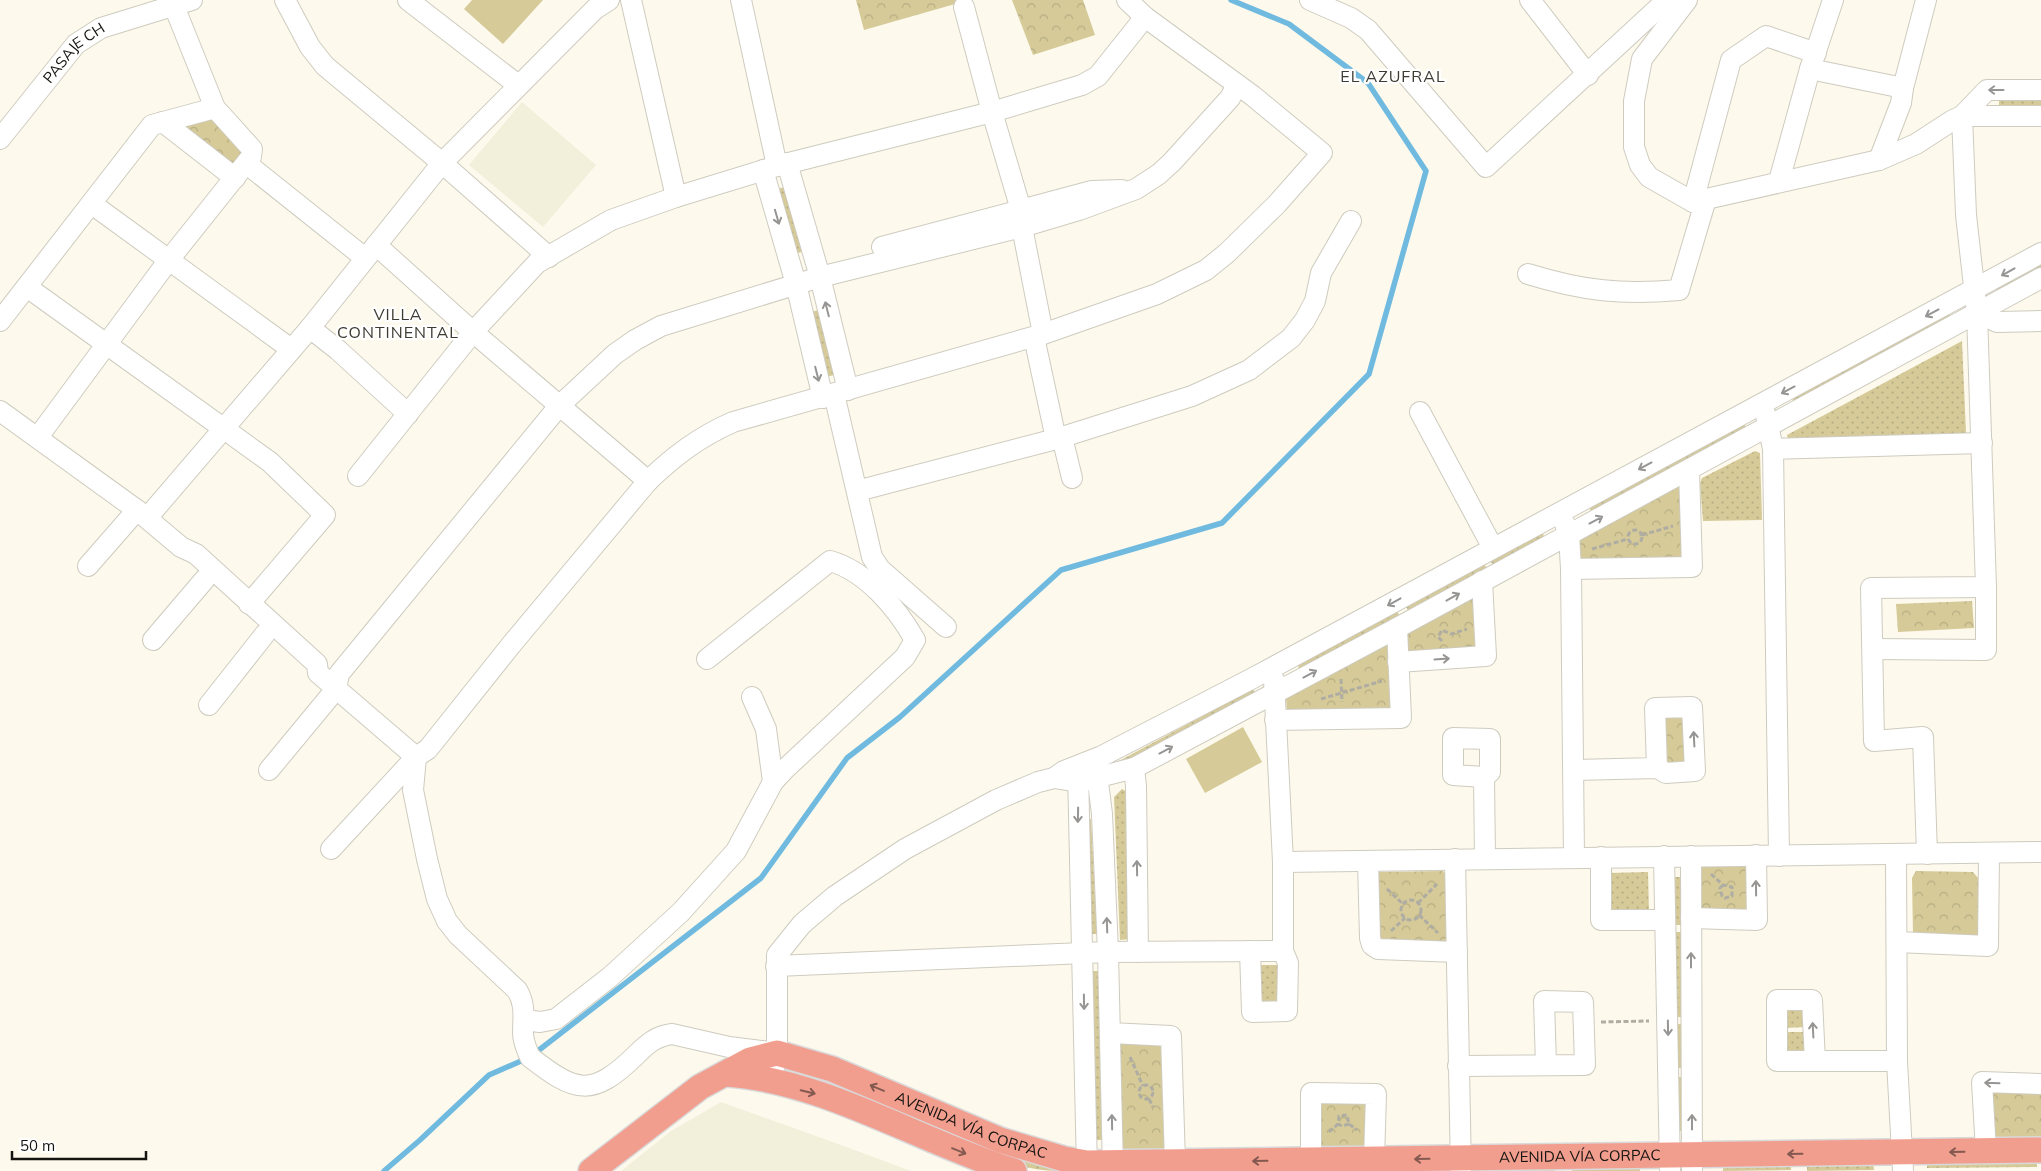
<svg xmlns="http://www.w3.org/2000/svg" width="2041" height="1171" viewBox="0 0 2041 1171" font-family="Mulish,sans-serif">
	<defs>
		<pattern id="grass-dots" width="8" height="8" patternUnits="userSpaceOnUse" patternTransform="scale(1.25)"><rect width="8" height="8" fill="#d5ca98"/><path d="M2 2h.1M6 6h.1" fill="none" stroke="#b6ad82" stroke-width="1.8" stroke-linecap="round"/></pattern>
		<pattern id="forest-crowns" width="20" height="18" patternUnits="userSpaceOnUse" patternTransform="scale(1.25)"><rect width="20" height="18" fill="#d5ca98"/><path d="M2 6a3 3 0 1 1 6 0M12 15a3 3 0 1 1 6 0" fill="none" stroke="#b6ad82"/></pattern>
	</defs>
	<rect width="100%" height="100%" fill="#fdfaed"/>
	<g fill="#f2efdb">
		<polygon points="522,102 596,165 543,227 469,165"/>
		<polygon points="721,1102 841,1145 911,1171 621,1171 671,1131"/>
	</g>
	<g fill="url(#grass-dots)">
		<rect x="1999" y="99" width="42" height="10"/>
		<polygon points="785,187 802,252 793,254 777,189"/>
		<polygon points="2041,262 2041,268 1998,292 1995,288"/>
		<polygon points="819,310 834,375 826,377 811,312"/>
		<polygon points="1949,313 1951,319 1792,406 1793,398"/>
		<polygon points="1962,341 1966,433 1788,438 1787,435"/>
		<polygon points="1745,423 1745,430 1592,514 1589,507"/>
		<polygon points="1755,451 1760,453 1762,520 1703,521 1700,483 1702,478"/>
		<polygon points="1543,532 1544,539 1494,567 1490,560"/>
		<polygon points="1484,564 1488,570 1409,613 1406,606"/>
		<polygon points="1397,611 1400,617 1299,671 1298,663"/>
		<polygon points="1253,689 1256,695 1122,767 1119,761"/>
		<polygon points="1122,789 1129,793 1132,939 1120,940 1114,797"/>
		<polygon points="1086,819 1091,819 1097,934 1091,934"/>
		<polygon points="1648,872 1649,913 1608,913 1608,873"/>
		<polygon points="1674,877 1681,877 1682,925 1675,925"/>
		<polygon points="1674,932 1682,932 1684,1017 1676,1017"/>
		<polygon points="1259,965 1278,965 1280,1005 1260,1005"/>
		<polygon points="1091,971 1098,971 1102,1140 1095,1140"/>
		<polygon points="1788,1009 1805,1010 1807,1027 1784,1028 1785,1011"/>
		<rect x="1677" y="1024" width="7" height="44"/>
		<polygon points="1784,1032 1807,1032 1807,1051 1785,1051"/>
		<polygon points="1677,1077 1684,1077 1685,1131 1678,1131"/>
		<path d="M940,1123L1060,1166L1058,1171C1016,1171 975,1149 936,1133Z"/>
		<polygon points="2037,1160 2037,1167 1927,1168 1927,1161"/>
		<polygon points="1873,1162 1874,1170 1807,1171 1807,1163"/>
		<polygon points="1791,1163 1791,1170 1723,1171 1723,1164"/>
		<polygon points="1640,1164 1640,1171 1572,1171 1572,1166"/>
		<polygon points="1555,1166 1555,1171 1485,1171 1485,1167"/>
	</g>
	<g fill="url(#forest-crowns)">
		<polygon points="856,0 969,0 864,30"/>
		<polygon points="1012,0 1083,0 1095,35 1033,55"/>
		<polygon points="214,116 246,147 234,170 180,124"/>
		<polygon points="1678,485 1686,489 1687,558 1580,564 1579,538"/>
		<polygon points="1470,596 1479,601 1482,650 1407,653 1405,632"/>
		<polygon points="1972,601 1974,628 1898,632 1896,604"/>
		<polygon points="1389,643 1395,710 1287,714 1286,697"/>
		<polygon points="1686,711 1692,764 1665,768 1663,712"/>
		<polygon points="1747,864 1753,912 1699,910 1701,869 1704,865"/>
		<polygon points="1443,871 1448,877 1448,939 1439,945 1380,942 1377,937 1378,872"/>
		<polygon points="1916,871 1973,872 1984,885 1983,937 1913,935 1912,878"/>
		<polygon points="1169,1038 1168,1153 1126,1152 1120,1148 1120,1040"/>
		<polygon points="1988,1089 2041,1091 2041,1140 1989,1140"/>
		<polygon points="1371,1096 1372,1147 1317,1147 1316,1098"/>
	</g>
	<g fill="#d5ca98">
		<polygon points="472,0 543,0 503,44 464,9"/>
		<polygon points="1243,727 1262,762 1205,793 1186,759"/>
	</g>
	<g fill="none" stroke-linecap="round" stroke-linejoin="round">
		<polyline stroke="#70bae0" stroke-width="5.5" points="384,1171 420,1140 489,1075 530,1057 761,878 847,758 900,717 1061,570 1222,523 1369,374 1426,171 1368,83 1289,24 1231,0"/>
		<g stroke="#cecbbf" stroke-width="22">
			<g id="minor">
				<polyline points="285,0 310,47 325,66 442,163 549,257"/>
				<polyline points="408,0 518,85"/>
				<polyline points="631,0 676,197"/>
				<polyline points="741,0 777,166"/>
				<polyline points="1310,0 1351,18 1368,30 1486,167 1667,0"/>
				<polyline points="1530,0 1588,75"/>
				<polyline points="1687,0 1642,59 1634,101 1634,147 1640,165 1649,177 1693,202 1879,160 1916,144 1953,120 1962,116 2041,116"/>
				<polyline points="964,7 992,112 1021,210 1092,191 1122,190"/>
				<polyline points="1810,69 1903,88"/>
				<polyline points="163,122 235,178"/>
				<path id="s1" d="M0,139L76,44L101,28L192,0"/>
				<polyline points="1879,160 1901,103 1903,88 1926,0"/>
				<polyline points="787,163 820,277 848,390"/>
				<polyline points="247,164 365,258"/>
				<polyline points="763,170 796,284 823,398"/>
				<polyline points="1779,181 1810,69 1833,0"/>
				<polyline points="1693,202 1731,60 1766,36 1816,53"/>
				<polyline points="92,204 291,349"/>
				<polyline points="1022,227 1043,334"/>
				<polyline points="376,245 473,332 648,481"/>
				<polyline points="882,247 1021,210"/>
				<path d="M1528,274C1583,291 1622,295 1679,290L1706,199"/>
				<polyline points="27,287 270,462 325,515 249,604"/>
				<polyline points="1977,313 1997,322 2041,321"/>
				<polyline points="0,321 152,125 215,108"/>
				<polyline points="310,328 338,350 408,414"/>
				<polyline points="1034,337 1056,439"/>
				<polyline points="834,394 872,557 880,569 946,627"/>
				<polyline points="0,411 137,510 181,547 196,554 317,664 318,673 416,757"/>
				<polyline points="1420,412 1493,548"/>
				<polyline points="1766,415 1773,449 1779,856"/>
				<polyline points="38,437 168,261 251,157 252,149 215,108 174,6"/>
				<polyline points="1062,437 1072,478"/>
				<polyline points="1773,449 1982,443"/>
				<polyline points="358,476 473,332 537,263 611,220 676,197 777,166 992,112 1082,85 1098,76 1145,17"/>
				<polyline points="857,491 1056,439 1192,396 1249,370 1291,338 1305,320 1315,301 1321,273 1351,221"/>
				<polyline points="147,518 310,328 442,163 595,9 609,0"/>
				<polyline points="1565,524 1569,534 1571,569 1574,858"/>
				<polyline points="88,566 137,510"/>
				<polyline points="1571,569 1692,567 1689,470"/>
				<polyline points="153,640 205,579"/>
				<polyline points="1873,649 1986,650 1986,587"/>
				<polyline points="1398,662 1486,656 1482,581"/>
				<polyline points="752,697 766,729 773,782"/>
				<polyline points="209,705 265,634"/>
				<polyline points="1275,720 1401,718 1397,628"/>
				<path d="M416,757L413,790L427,859L437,899L447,921L458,935L517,990C526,1005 523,1017 523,1033C523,1042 527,1050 530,1057C576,1093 592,1098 636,1055C647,1044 656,1036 672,1034L729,1047L770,1052"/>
				<polyline points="1096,766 1102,814 1108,952 1113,1171"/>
				<polyline points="1134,768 1136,786 1138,952"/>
				<polyline points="269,770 336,689 339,674 559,406 615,354 635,340 661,326 820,277 1022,227 1079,210 1136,189 1159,174 1172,162 1230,98 1237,85"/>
				<polyline points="1575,770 1657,768 1666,773 1695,771 1692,707 1655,708 1657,768"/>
				<polyline points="1078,771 1087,1171"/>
				<polyline points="1484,777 1453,775 1453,738 1490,739 1490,772 1484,777 1485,859"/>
				<polyline points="1054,778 1079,782 1134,768 1397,628 2041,278"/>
				<path d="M331,849L416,757L428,749L511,645L648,481C674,456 699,437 733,422L1043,334L1157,294L1206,270L1227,253L1277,204L1322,153L1253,96L1145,17L1127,0"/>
				<polyline points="1927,854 1923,737 1874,741 1871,588 1986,587 1977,313 1966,215 1962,116 1987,90 2041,90"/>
				<polyline points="1896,855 1897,1061 1903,1171"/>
				<polyline points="1664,856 1670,1171"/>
				<polyline points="1691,856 1692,1171"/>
				<polyline points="1601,857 1601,920 1665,920"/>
				<polyline points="1455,859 1461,1171"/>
				<polyline points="1368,861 1370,938 1372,945 1378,949 1457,952"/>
				<polyline points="1283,862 2041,852"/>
				<polyline points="1691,918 1757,920 1756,855"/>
				<polyline points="1897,942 1988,946 1989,854"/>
				<polyline points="1250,951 1252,1012 1287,1011 1288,963 1283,951 1283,862 1274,680"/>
				<polyline points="776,966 1108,952 1283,951"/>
				<path d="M525,1020L540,1022L556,1019L610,977L681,912L736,851L773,782L784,770L905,657L915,640C897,608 866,571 830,561L707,659"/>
				<polyline points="1110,1033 1171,1036 1175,1162"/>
				<polyline points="1815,1061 1812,1000 1777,1000 1777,1061 1897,1061"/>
				<polyline points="1458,1066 1585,1065 1583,1002 1544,1001 1546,1065"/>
				<polyline points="771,1082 777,1053 777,955 802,924 835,896 905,849 996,800 1038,782 1054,778 1064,771 1102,756 1253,678 2041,253"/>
				<polyline points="1986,1151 1982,1082 2041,1084"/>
				<polyline points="1311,1160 1311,1093 1376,1094 1374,1160"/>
			</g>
		</g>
		<g stroke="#dad9d9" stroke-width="28">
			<g id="major">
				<path d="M727,1074C826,1081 920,1142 1014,1171"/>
				<path id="s2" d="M591,1171L700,1087L750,1060L777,1053L832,1069L1000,1140L1064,1159L1087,1163L2041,1150"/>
			</g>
		</g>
		<g stroke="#afada3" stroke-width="3" stroke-dasharray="5 2.5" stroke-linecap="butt">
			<circle cx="1635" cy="537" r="7"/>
			<polyline points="1642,535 1673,526"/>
			<polyline points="1592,549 1628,539"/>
			<polyline points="1442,641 1438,637 1442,630 1451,634 1467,629"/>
			<polyline points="1341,679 1342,702"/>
			<polyline points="1321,699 1382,681"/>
			<polyline points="1711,874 1723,885 1732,887 1732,896 1725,898 1722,896 1720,888 1723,885"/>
			<polyline points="1387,889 1403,904"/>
			<circle cx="1411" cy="910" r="10"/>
			<polyline points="1418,903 1437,884"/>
			<polyline points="1419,915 1438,933"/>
			<polyline points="1391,931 1405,918"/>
			<polyline points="1601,1022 1649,1021"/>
			<polyline points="1130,1057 1143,1086"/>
			<circle cx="1146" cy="1092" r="7"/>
			<polyline points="1149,1099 1153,1107"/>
			<polyline points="1349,1124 1342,1126 1338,1124 1339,1116 1347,1115 1349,1124 1357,1130"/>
			<polyline points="1329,1132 1338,1124"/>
		</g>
		<use href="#minor" stroke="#fff" stroke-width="20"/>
		<use href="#major" stroke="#f29e8f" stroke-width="25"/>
	</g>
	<defs><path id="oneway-shaft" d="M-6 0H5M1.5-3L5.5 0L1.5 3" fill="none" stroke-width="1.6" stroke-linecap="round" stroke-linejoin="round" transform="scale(1.25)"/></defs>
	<g stroke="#969593">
		<use href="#oneway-shaft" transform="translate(1996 90) rotate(-180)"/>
		<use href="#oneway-shaft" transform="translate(777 217) rotate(74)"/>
		<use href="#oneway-shaft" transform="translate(2008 272) rotate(151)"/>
		<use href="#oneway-shaft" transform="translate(827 309) rotate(-104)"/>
		<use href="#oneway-shaft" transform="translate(1932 313) rotate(152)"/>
		<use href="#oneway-shaft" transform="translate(817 374) rotate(76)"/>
		<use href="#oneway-shaft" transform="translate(1788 390) rotate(152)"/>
		<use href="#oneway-shaft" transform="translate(1645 466) rotate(152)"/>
		<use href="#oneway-shaft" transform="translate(1596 520) rotate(-28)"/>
		<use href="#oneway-shaft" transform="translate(1453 597) rotate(-29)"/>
		<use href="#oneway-shaft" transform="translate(1394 602) rotate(151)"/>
		<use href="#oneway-shaft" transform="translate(1442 659) rotate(-4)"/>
		<use href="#oneway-shaft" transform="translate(1310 674) rotate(-28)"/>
		<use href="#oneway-shaft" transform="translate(1694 739) rotate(-93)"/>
		<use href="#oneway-shaft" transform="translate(1166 750) rotate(-28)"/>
		<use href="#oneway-shaft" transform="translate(1078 815) rotate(91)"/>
		<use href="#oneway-shaft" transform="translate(1137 868) rotate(-91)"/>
		<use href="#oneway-shaft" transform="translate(1756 888) rotate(-91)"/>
		<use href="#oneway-shaft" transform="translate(1107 925) rotate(-92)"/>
		<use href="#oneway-shaft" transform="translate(1691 960) rotate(-90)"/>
		<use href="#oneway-shaft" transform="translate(1084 1002) rotate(89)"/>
		<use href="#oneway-shaft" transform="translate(1668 1028) rotate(89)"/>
		<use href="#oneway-shaft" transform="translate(1813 1030) rotate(-93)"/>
		<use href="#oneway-shaft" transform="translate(1992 1083) rotate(-178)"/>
		<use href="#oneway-shaft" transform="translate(1112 1122) rotate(-91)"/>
		<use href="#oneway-shaft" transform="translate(1692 1122) rotate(-90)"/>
	</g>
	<g stroke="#845950">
		<use href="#oneway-shaft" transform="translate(877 1088) rotate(-157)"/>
		<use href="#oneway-shaft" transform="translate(808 1092) rotate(14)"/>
		<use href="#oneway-shaft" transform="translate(959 1151) rotate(22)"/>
		<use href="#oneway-shaft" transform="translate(1957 1152) rotate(179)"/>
		<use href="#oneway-shaft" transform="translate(1795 1154) rotate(179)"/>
		<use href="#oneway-shaft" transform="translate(1422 1159) rotate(179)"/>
		<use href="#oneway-shaft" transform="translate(1260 1161) rotate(179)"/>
	</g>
	<g text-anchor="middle" stroke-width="4.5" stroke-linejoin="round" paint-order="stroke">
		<g font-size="15" fill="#151410" stroke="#fff">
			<text dy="5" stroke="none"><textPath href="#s1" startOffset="114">PASAJE CH</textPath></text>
			<text dy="5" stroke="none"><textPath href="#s2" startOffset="430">AVENIDA VÍA CORPAC</textPath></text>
			<text dy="5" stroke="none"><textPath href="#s2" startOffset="1045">AVENIDA VÍA CORPAC</textPath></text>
		</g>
		<g font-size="16" letter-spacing="1" fill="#3d3b31" stroke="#fff">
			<text x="1393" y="82">EL AZUFRAL</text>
			<text x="398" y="320">VILLA<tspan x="398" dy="18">CONTINENTAL</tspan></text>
		</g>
	</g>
	<path d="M12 1151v8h134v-8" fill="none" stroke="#151410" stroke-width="2.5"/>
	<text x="20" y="1151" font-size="15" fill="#151410" stroke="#ffffff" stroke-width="4" paint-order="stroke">50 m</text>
</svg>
